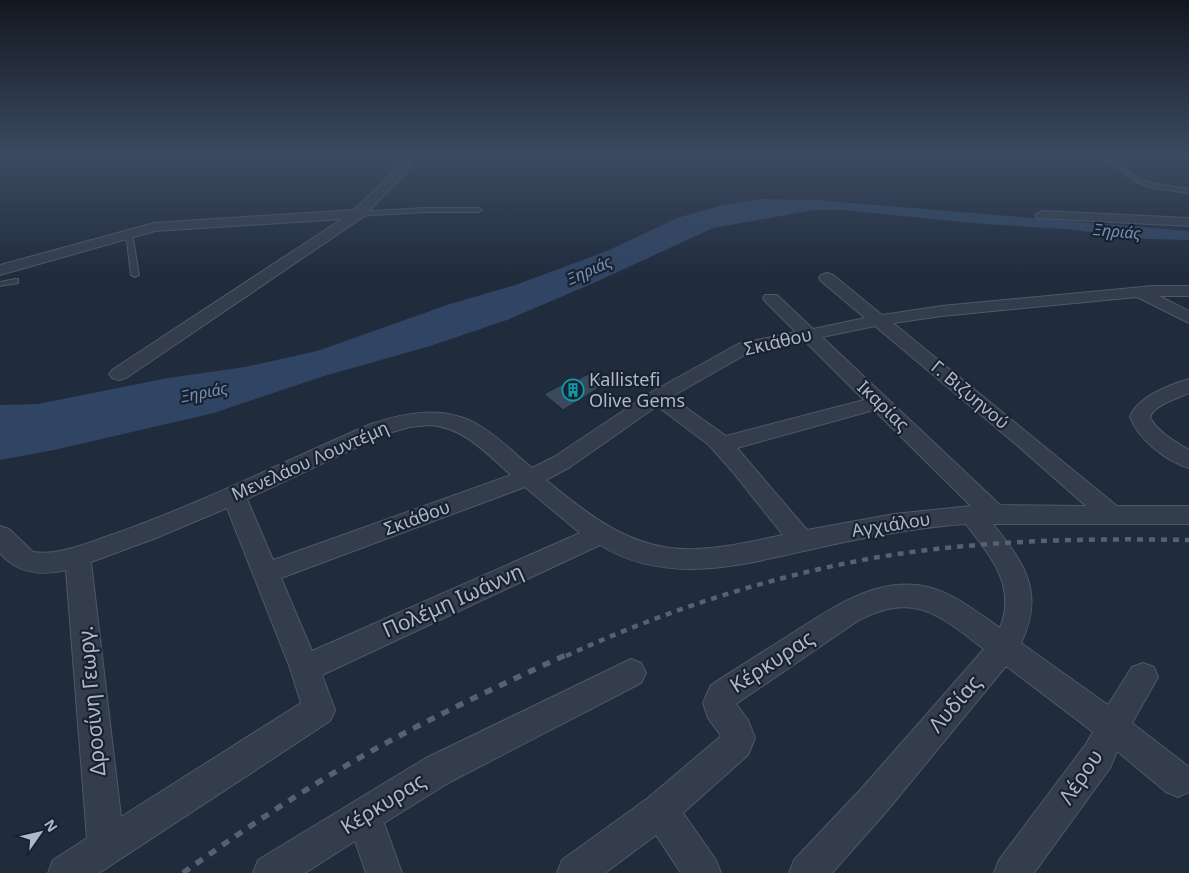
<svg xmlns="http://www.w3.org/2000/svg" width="1189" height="873" viewBox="0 0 1189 873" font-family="'Noto Sans',sans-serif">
	<rect width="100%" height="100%" fill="#202b3c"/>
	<polygon fill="#304463" points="759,199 815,200 1189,231 1189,240 1148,239 1065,229 984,224 842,210 814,210 713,228 596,282 507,320 427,347 324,376 214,413 54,450 0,460 0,405 38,404 168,378 245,367 317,351 450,304 515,285 607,251 677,218 719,206"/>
	<polygon fill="#3b495c" stroke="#1b2433" points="592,372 608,382 563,410 544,394 563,384 566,386"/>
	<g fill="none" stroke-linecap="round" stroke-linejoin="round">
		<g stroke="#4f5867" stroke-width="2">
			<g id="service">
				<polygon points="1102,156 1108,156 1140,180 1155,184 1189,189 1189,193 1154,188 1136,182"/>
				<polygon points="424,208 479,208 482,210 479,212 424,212 358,216 355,214 358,212"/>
				<polygon points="129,231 132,233 139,275 135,277 131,275 126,233"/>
				<polygon points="15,279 18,279 18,283 0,286 0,282"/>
			</g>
		</g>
		<g stroke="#4f5867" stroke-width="2">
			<g id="minor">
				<polygon points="405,156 416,156 406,172 363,217 126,378 119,380 112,378 109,374 112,370 342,219 155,231 0,275 0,265 154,223 354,210 398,168"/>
				<polygon points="1042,211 1189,218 1189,226 1037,218 1035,215"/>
				<path d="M827,273L833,275L882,315L942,306L1153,286H1189V296H1159L1189,311V323L1137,297L942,316L893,323L1117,506H1189V524H993C1025,564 1045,593 1021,643L1108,705L1132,667L1143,663L1154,667L1158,677L1132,723L1189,767V792L1178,797L1166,792L1117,751L1110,768L1034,873H994L999,860L1086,744L1093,732L1006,666L886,812L832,873H789L794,860L862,788L984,649C939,615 913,590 856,622L736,704L748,720L755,738L748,755L683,813L716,860L721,873H681L656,835L605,873H557L562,860L648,798L721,736L708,718L703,703L711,685C737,668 763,652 788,636C830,610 875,575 928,587C955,594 977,612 1000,628C1017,585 990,556 966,524C918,527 872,536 826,546C752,562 671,589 600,545L322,675L335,710L330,721L99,873H48L53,860L87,838L66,570C41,576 18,574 0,553V526L9,529L33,552C60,556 89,542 114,534C202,503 285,461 371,424C406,412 446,405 480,426C499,437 515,454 532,468L554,457L650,393L738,344L796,332L765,301L763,298L765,295H777L813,329L865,318L821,281L819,278L821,275ZM875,326L1018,446L1086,506L1000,505L822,337ZM805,341L864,400L726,436L671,397L750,352ZM657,406L709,445L732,471L783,535C754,541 725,548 695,549C635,552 589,516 546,480L570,467ZM874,410L971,506L894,514L807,530L737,448ZM430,425C465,428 486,453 511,475L273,560L247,499L385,434L410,427ZM525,487L580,533L312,651L281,578ZM227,508L290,668L301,703L121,817L91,562L156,538Z"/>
				<path d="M1189,379V393C1178,398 1154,405 1150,417C1157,432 1176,442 1189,450V468C1166,461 1138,439 1130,417C1136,398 1171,384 1189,379Z"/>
				<polygon points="631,659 641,663 646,673 641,683 450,782 384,823 402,873 366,873 355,841 305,873 253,873 258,860 426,758"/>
			</g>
		</g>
		<use href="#service" fill="#343d4c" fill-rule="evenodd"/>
		<use href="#minor" fill="#343d4c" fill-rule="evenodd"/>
		<path stroke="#556174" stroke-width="4.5" stroke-dasharray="6 6" stroke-linecap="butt" d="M566,656C666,610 771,576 879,557C981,540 1086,538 1189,540"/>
		<path stroke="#556174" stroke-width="5.5" stroke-dasharray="8 8" stroke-linecap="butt" d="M183,873C239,833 295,795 354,761C423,721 496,687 568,654"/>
	</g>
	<linearGradient id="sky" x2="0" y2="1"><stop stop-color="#121821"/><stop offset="0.56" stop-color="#3c4a61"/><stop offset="1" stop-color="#3c4a61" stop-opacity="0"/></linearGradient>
	<rect width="1189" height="278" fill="url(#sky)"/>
	<defs>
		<g id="building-ring" transform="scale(1.125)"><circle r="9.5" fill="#192231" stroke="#0f9aa8" stroke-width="1.5"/><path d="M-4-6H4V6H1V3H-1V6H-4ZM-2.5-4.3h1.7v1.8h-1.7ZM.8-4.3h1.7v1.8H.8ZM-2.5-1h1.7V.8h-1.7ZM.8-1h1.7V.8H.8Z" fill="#0f9aa8"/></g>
	</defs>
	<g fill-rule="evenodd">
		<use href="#building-ring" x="573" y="390"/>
	</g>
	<g text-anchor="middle" stroke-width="4.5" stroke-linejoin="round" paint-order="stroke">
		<g font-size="16" font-style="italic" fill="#748db3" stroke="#192231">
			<text transform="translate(1117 231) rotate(5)" y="6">Ξηριάς</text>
			<text transform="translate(589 270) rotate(-24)" y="6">Ξηριάς</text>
			<text transform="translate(204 392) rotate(-11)" y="6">Ξηριάς</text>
		</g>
		<g font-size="18" fill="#afb8c8" stroke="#192231">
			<text transform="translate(778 342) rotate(-13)" y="6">Σκιάθου</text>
			<text transform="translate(970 395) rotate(40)" y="6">Γ. Βιζυηνού</text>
			<text transform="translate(883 406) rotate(44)" y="6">Ικαρίας</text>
			<text transform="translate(310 461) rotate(-24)" y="6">Μενελάου Λουντέμη</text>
			<text transform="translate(417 518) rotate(-20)" y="6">Σκιάθου</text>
			<text transform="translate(891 525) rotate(-9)" y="6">Αγχιάλου</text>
		</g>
		<g font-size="18" fill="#afb8c8" stroke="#192231" text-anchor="start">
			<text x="589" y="386">Kallistefi<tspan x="589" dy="21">Olive Gems</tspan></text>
		</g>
		<g font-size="21" fill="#afb8c8" stroke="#192231">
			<text transform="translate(453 601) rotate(-24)" y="7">Πολέμη Ιωάννη</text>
			<text transform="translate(772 662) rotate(-33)" y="7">Κέρκυρας</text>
			<text transform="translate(92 701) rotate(-95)" y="7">Δροσίνη Γεωργ.</text>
			<text transform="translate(955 704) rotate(-49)" y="7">Λυδίας</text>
			<text transform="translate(1081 777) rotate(-56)" y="7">Λέρου</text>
			<text transform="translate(383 804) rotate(-32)" y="7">Κέρκυρας</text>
		</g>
	</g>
	<g transform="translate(40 833) rotate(56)" stroke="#192231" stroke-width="4" paint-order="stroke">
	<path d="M0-4L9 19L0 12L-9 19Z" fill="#afb8c8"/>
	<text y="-8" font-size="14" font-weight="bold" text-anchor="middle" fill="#afb8c8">N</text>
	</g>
</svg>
